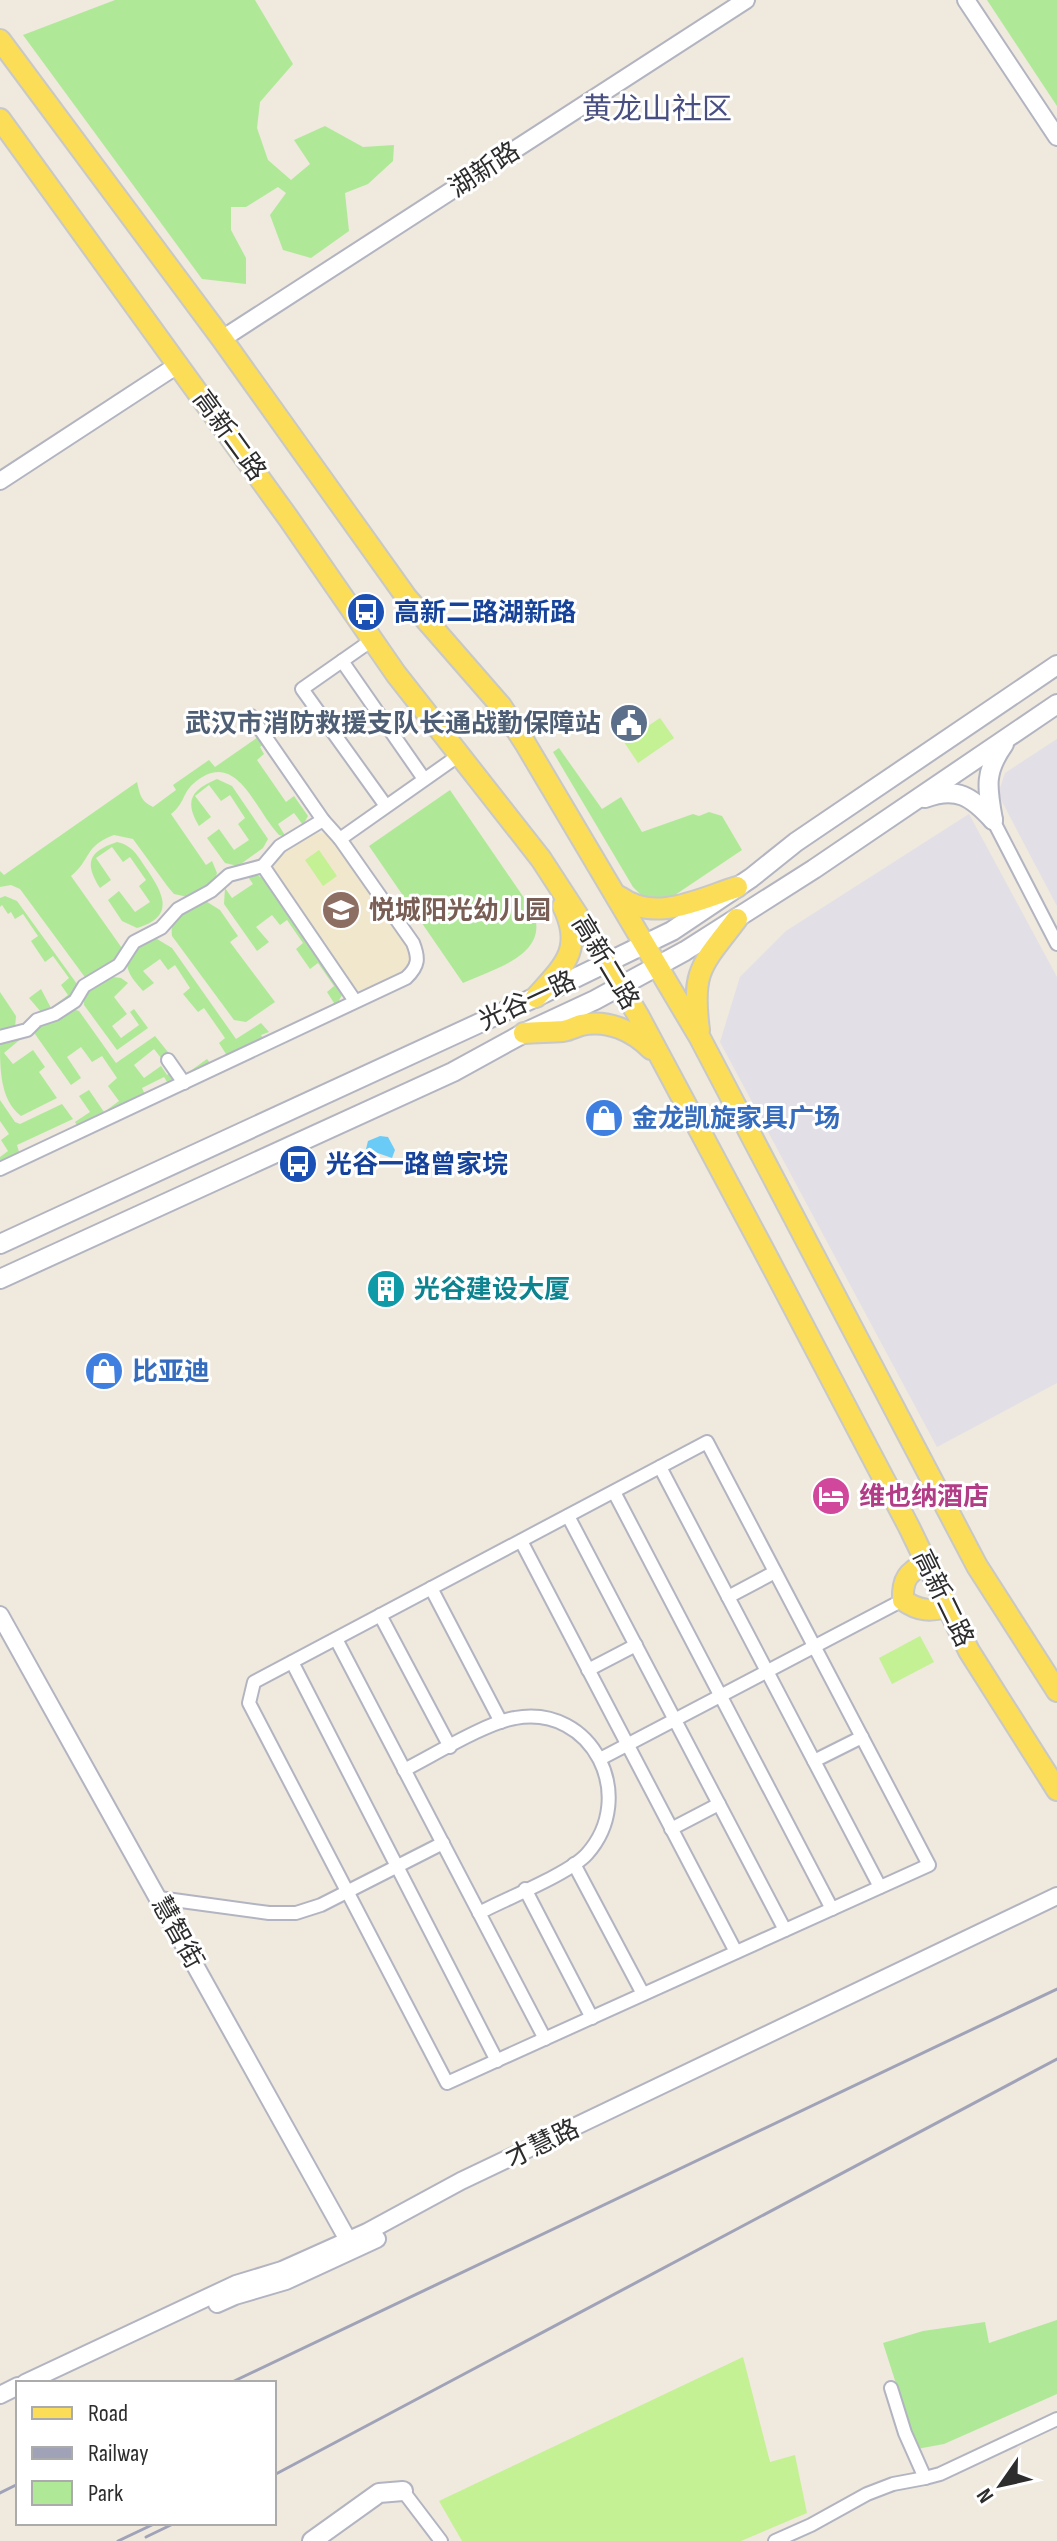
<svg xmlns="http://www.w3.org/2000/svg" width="1057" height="2541" viewBox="0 0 1057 2541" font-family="'Sofia Sans Condensed','Noto Sans SC',sans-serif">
	<rect width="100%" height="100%" fill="#efe9de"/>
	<g fill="#e2dfe7">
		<polygon points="1057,739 1057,906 998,794 1005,773"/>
		<polygon points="969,814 1057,977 1057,1383 937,1447 720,1042 740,977 786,931"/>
	</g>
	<polygon fill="#f1e7cd" points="315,833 325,834 336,842 412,953 409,970 371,990 358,990 348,982 275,877 273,870 275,861 281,854"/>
	<g fill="#afe998">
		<polygon points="115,0 255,0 293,64 260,102 257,128 268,160 291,180 310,164 294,140 325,126 363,147 394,145 393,161 368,184 345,193 349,231 311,258 283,250 270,215 286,193 278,187 246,207 231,207 231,230 246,258 246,284 202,279 23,35"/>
		<polygon points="987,0 1057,0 1057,106"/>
		<path d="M258,737L264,744L260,747L264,754L257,760L286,802L294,796L308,816L303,825L294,813L278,824L286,837L279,835C254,809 236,746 193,784C182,794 185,803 171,814L206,865L212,861L217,873L214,882L188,897L174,894L168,887L133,839L114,835C84,846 91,860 71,876L124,951L117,960L87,980L20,889L11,885L0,887V871L4,875L137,782C140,795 141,801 153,807L176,790L173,785L209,760L215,767Z"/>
		<polygon points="559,748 602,809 621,797 642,832 693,814 699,816 709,812 722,816 742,850 669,899 654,899 641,895 633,887 553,752"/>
		<path d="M217,779L232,786L268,839L263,848L238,866L225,863L207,838L219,829L234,850L249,840L238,824L245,818L230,795L221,801L209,785L195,796L211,817L199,826C184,801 191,790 217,779Z"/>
		<path d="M450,790L533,911C551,955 493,969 463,983L369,846Z"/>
		<path d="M117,842C133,845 139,858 148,871C164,895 175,917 137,928L122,921L108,900L119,891L135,912L150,902L139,886L146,880L130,857L123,862L112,847L96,858L111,880L100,888C85,864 87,852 117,842Z"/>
		<polygon points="246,874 254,874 263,878 340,985 342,995 336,1006 317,1015 334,1003 327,992 334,986 318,963 310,969 296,949 303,943 287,920 280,925 272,915 256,927 269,942 257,951 224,904 225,888 232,898 253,884"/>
		<polygon points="5,896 17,901 77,984 74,994 54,1010 41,1012 29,998 41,989 51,1008 68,995 61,985 69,978 53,956 45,962 31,941 38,936 23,914 15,919 11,912 8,914 2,905 0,907 0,898"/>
		<path d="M204,900L220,910L238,936L230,942L275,1002L246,1022L234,1020L172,936C169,914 188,909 204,900Z"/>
		<path d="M157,939L172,948L236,1039L261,1023L269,1032L261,1035L264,1040L188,1077L186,1074L207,1059L211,1064L226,1054L219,1043L225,1038L204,1008L198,1012L183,994L190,988L175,965L168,970L160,959L143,971L154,983L143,991C138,985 130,977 128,969C123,953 145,940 157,939Z"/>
		<path d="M113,977L121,978L128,983L114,997L127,1014L112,1026L121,1038L139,1025L130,1012L134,1009L148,1028L117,1050L84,1005C82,989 100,979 113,977Z"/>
		<polygon points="0,992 16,1016 15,1028 0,1033"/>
		<polygon points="73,1009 79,1011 116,1063 155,1036 172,1057 165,1063 154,1049 134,1065 144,1078 161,1066 167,1075 171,1072 172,1082 169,1085 164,1077 142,1088 146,1097 79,1129 75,1122 90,1112 79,1096 89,1090 104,1112 119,1101 108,1086 117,1078 102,1056 92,1062 81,1047 67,1057 81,1078 71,1085 35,1034 36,1028 58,1019"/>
		<path d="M23,1037L4,1053L13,1064L33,1050L45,1067L39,1072L57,1098L21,1116C0,1100 0,1069 0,1042Z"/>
		<polygon points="0,1100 15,1122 20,1124 62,1104 73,1119 17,1145 19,1152 0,1161 0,1157 8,1151 1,1140 9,1134 0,1121"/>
		<polygon points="1057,2320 1057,2394 944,2444 917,2449 883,2343 923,2331 985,2322 989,2343"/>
	</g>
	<g fill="#c4f193">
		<polygon points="660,718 674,738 638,763 624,742"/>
		<polygon points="319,850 337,876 323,886 305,860"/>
		<polygon points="920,1636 934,1662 892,1684 879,1658"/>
		<polygon points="743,2357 770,2462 795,2455 807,2513 741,2541 462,2541 439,2501"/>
	</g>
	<polygon fill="#6bcbf7" points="380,1136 388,1137 395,1150 392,1158 366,1149 368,1141"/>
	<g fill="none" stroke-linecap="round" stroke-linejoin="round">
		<g stroke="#b2b4c1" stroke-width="16">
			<g id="minor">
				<polyline points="342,661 372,640"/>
				<polyline points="251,716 323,820 340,839"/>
				<polyline points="386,806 302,689 342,661 424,779"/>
				<polyline points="323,820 280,846 263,866 355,1001"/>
				<polyline points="993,820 1057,944"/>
				<polyline points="0,1037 27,1030 37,1020 55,1014 75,1001 84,986 119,965 134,942 161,928 178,909 211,891 229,875 263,866"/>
				<polyline points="168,1060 184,1083"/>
				<path d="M0,1169L406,978C419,966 419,958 413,943L340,839L458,756"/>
				<polygon points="707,1442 929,1865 447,2083 249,1703 254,1682"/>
				<polyline points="660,1467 880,1887"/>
				<polyline points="614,1492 832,1909"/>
				<polyline points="568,1516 785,1930"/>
				<polyline points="521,1541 736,1952"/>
				<polyline points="431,1588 501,1722"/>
				<polyline points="728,1597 775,1572"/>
				<polyline points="380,1615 450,1747"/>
				<polyline points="336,1639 545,2039"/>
				<polyline points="292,1662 497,2061"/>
				<polyline points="588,1670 636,1645"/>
				<polyline points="600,1759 903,1600"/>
				<polyline points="814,1761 862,1737"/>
				<path d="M404,1770C432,1756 487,1722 515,1718C593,1704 638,1797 587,1854C569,1874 505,1899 479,1913"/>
				<polyline points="671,1829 719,1804"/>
				<polyline points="574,1864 643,1994"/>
				<polyline points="525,1889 592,2018"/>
				<polyline points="159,1898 269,1913 296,1913 321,1905 443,1843"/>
				<polyline points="891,2388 905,2433 925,2478 940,2474 1057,2419"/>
				<polyline points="403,2491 441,2541"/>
				<polyline points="775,2541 811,2525 867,2494 893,2484 925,2478"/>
			</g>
		</g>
		<g stroke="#b2b4c1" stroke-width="20">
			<g id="tertiary">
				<polyline points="966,0 1057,137"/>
				<polyline points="222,339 746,0"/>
				<polyline points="0,481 179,364"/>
				<polyline points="0,1615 353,2249"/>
				<polyline points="217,2304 235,2296 286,2281 377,2239"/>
				<polyline points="25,2383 236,2284 282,2270 367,2232 461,2181 1057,1896"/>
				<polyline points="0,2395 18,2386"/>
			</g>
		</g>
		<g stroke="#b2b4c1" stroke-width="22">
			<g id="secondary">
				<path d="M925,798C957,786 972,797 993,820"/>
				<path d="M993,820C987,787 984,772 1004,744"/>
				<polyline points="0,1244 536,997 672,931 751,878 796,842 1057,665"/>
				<polyline points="0,1279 453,1072 524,1033 595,1000 685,951 814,869 1057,704"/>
				<polyline points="312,2541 379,2493 403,2491"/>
			</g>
		</g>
		<g stroke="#c8c8c8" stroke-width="24">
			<g id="primary">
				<polyline points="0,40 222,339 407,598 501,706 525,743 700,1038 977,1566 1057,1691"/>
				<polyline points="0,119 289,519 396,674 541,859 593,939 638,1015 762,1247 909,1527 969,1651 1057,1790"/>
				<path d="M620,897C655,923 699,899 737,887"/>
				<path d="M536,997C564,966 584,949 563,906"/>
				<path d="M699,1030C691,970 702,965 737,919"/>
				<path d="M524,1033C537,1032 550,1032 563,1031C569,1030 575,1027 581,1025C608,1019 633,1031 651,1049"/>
				<path d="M926,1563C908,1572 902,1579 903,1600C918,1611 931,1612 948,1606"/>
			</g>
		</g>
		<use href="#minor" stroke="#fff" stroke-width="12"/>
		<use href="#tertiary" stroke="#fff" stroke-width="16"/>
		<use href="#secondary" stroke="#fff" stroke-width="18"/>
		<use href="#primary" stroke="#fbdd58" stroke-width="20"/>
		<g stroke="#a0a3b8" stroke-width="3">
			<polyline points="230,2383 1057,1989"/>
			<polyline points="274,2475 1057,2059"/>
			<polyline points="0,2493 18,2484"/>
			<polyline points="146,2537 175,2523"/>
			<polyline points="118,2541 156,2523"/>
		</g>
	</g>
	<defs>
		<g id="bus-disc" transform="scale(2)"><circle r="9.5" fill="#1a4fb4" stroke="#fff"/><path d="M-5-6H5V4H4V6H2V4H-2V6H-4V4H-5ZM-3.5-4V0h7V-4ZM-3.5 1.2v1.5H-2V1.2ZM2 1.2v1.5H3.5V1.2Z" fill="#fff"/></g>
		<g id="civic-disc" transform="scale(2)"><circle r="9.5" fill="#5c6f8a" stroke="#fff"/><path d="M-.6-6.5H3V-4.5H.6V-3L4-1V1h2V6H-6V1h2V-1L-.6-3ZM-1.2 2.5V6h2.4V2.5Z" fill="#fff"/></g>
		<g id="school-disc" transform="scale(2)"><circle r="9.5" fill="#8d6e63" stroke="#fff"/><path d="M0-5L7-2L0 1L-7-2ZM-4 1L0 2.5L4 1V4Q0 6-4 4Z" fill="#fff"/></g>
		<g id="shop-disc" transform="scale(2)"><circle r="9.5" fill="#3f7fe0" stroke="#fff"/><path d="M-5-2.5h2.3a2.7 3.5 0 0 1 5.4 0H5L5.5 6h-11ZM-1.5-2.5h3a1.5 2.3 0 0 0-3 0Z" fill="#fff"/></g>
		<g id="building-disc" transform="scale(2)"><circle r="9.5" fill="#0f9aa8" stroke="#fff"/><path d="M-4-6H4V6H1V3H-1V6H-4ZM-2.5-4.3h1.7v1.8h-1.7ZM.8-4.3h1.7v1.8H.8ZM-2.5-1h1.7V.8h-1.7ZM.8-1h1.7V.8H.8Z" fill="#fff"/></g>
		<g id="hotel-disc" transform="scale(2)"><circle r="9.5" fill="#d1479c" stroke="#fff"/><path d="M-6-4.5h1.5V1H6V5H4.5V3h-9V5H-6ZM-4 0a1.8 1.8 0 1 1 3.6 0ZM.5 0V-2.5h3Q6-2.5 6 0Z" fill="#fff"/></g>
	</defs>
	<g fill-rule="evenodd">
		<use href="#bus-disc" x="366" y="612"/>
		<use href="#civic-disc" x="629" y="723"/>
		<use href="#school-disc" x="341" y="910"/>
		<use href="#shop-disc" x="604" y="1118"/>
		<use href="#bus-disc" x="298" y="1164"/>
		<use href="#building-disc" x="386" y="1289"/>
		<use href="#shop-disc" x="104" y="1371"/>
		<use href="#hotel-disc" x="831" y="1496"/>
	</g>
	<g text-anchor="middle" stroke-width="6" stroke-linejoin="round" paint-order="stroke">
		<g font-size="26" fill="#2d2d2d" stroke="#fff">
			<text transform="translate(484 169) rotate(-33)" y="9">湖新路</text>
			<text transform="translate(230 435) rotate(54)" y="9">高新二路</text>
			<text transform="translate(606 962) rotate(59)" y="9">高新二路</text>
			<text transform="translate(527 1000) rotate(-25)" y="9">光谷一路</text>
			<text transform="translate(944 1598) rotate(64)" y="9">高新二路</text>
			<text transform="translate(178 1932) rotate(61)" y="9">慧智街</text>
			<text transform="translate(542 2143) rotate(-26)" y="9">才慧路</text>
		</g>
		<g font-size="26" font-weight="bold" fill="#164399" stroke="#fff" text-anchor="start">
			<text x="394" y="621">高新二路湖新路</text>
			<text x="326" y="1173">光谷一路曾家垸</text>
		</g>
		<g font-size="26" font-weight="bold" fill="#4e5e75" stroke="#fff" text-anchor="end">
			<text x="601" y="732">武汉市消防救援支队长通战勤保障站</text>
		</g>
		<g font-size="26" font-weight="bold" fill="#785e54" stroke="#fff" text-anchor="start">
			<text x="369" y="919">悦城阳光幼儿园</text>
		</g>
		<g font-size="26" font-weight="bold" fill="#366cbe" stroke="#fff" text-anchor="start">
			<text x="632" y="1127">金龙凯旋家具广场</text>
			<text x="132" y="1380">比亚迪</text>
		</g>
		<g font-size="26" font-weight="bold" fill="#0d838f" stroke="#fff" text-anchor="start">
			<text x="414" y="1298">光谷建设大厦</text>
		</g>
		<g font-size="26" font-weight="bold" fill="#b23c85" stroke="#fff" text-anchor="start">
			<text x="859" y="1505">维也纳酒店</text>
		</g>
		<g font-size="30" fill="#495081" stroke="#fff">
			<text x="657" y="119">黄龙山社区</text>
		</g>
	</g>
	<rect x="16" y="2381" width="260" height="144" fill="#ffffff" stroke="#ababab" stroke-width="2"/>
	<rect x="32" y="2407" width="40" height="12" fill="#fbdd58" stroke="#ababab" stroke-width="2"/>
	<text x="88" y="2421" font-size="24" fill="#2d2d2d">Road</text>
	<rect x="32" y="2447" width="40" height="12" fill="#a0a3b8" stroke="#ababab" stroke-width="2"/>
	<text x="88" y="2461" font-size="24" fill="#2d2d2d">Railway</text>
	<rect x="32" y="2481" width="40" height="24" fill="#afe998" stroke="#ababab" stroke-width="2"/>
	<text x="88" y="2501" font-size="24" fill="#2d2d2d">Park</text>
	<g transform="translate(1001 2485) rotate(236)" stroke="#ffffff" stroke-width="6" paint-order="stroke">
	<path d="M0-6L14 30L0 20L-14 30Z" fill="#2d2d2d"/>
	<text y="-12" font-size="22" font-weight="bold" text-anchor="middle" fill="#2d2d2d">N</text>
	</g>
</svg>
